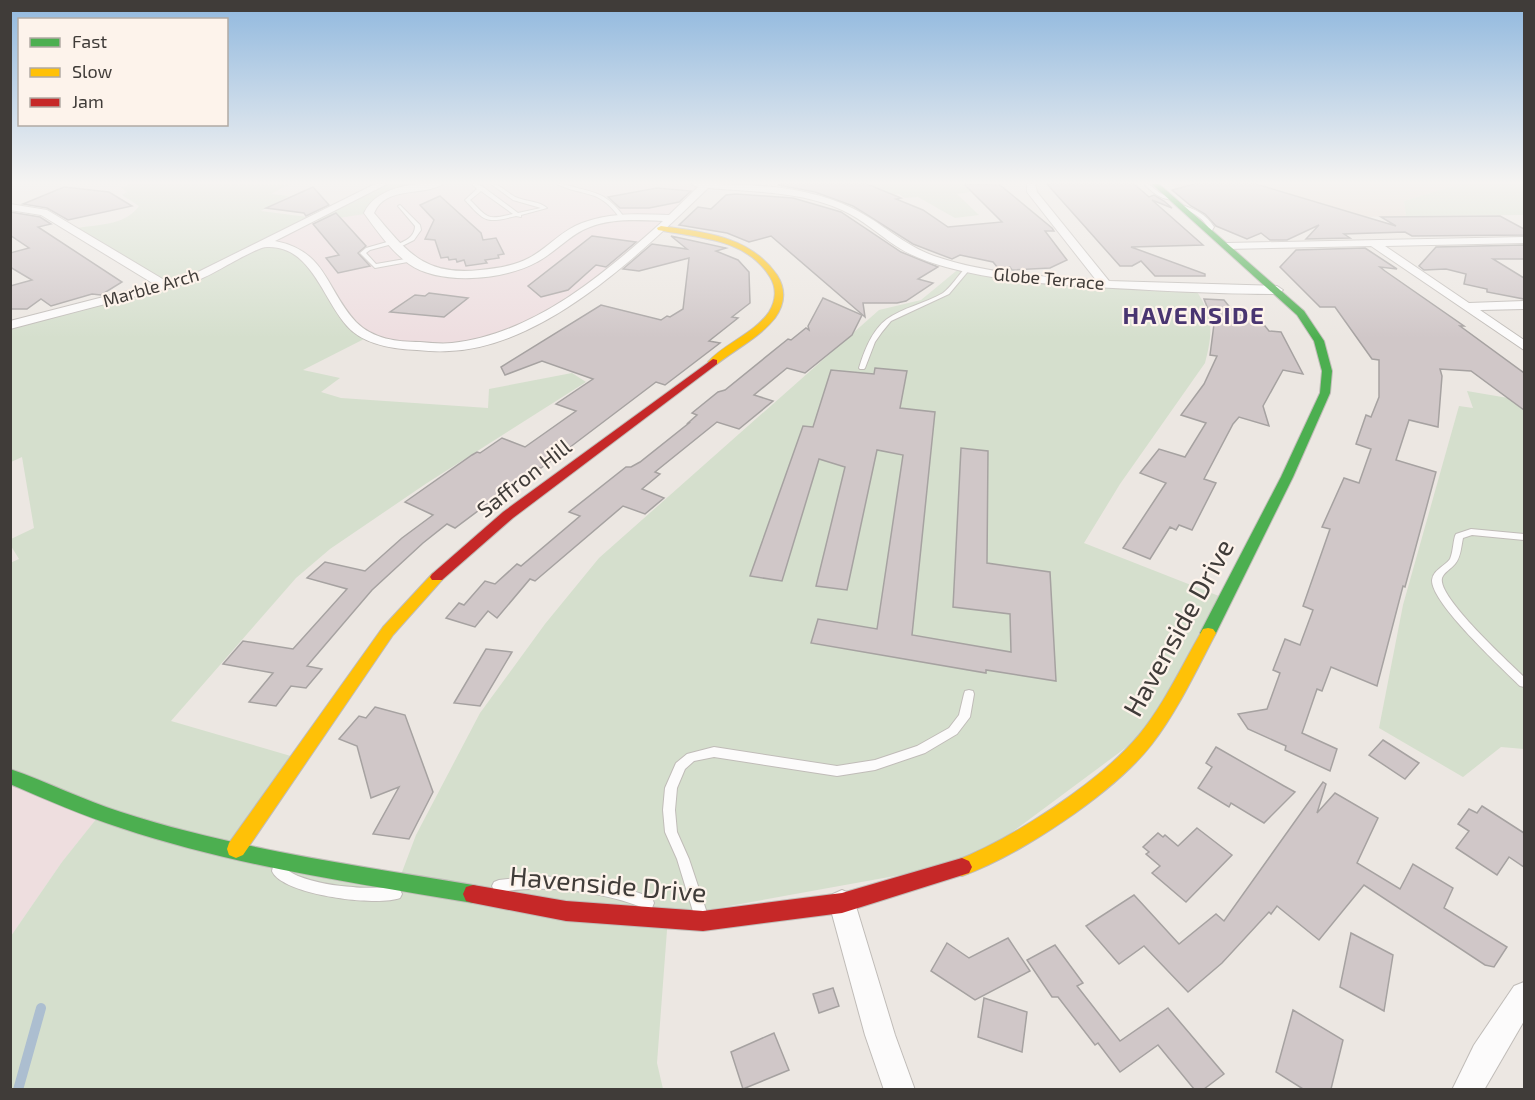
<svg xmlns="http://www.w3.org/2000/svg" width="1535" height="1100" viewBox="0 0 1535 1100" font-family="'Exo 2',sans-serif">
	<rect width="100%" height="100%" fill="#ece7e2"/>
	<polygon fill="#e6dad2" points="1171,184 1460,184 1404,201 1406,216 1310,218 1179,190"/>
	<polygon fill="#eededf" points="11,774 101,813 62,862 11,936"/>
	<polygon fill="#eedee0" points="440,184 696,184 706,185 582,292 498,337 427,347 368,337 266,243 315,218 375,202 405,191"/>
	<g fill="#d5dfcd">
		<path d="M129,184L288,185L271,194L289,196L261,211L315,218L382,184H440C412,189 389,189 371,213L319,221L315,218L267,242L292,249L368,337L303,370L340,378L321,392L341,398L488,408L489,389L572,373L586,382L427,483L330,549L296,578L171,721L301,759L237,848L399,880L416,835L480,713L545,624L599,558L879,310L921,300L961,267L988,273L1195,289C1214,316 1213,332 1205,363L1120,484L1084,543L1224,598L1155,726L972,862L668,917L657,1063L663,1089H11V936L62,862L101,813L11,774L10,563L19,559L11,546V539L34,528L22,457L11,462V325L164,286L72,229C95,224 124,227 139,206L122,195L127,192L121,188Z"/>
		<polygon points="864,184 962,184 971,192 957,194 979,215 955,218 918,197 905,198 899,194 885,197 877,188"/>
		<polygon points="1460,184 1524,184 1524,215 1406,216 1404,201"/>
		<polygon points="1467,391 1508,398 1524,411 1524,749 1501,747 1463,777 1379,728 1403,605 1459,406 1473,408"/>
	</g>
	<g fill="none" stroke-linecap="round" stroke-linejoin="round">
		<polyline stroke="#acbed0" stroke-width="10" points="18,1090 41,1008"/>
	</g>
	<g fill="#d0c7c8" stroke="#a6a2a1" stroke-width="1.5">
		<polygon points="779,184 867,184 901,198 896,199 923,210 948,227 1002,222 964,184 1000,185 1052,228 1054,231 1045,231 1067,260 1050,268 1012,270 1010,267 998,268 993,262 960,255 952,259 913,244 853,206 815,192 778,185"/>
		<polygon points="1047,184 1134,184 1149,197 1154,195 1164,201 1172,208 1152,200 1203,245 1131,247 1205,274 1205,276 1155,276 1141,261 1132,266 1120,266"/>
		<polygon points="1194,184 1256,184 1396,226 1381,217 1500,216 1524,229 1524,235 1412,236 1405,232 1344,234 1350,238 1306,239 1319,225 1287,240 1270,240 1261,233 1247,239 1216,226 1205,214 1191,206 1172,190"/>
		<polygon points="64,187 109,192 132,206 68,220 47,208 23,204"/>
		<polygon points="313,187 329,205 306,216 304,213 266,208"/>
		<polygon points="657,188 691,191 679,202 649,208 620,208 608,197"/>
		<polygon points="736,194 793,198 841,212 901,252 938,267 918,279 933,283 906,301 897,303 863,303 865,317 771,236 749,242 727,233 679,225 698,207 711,209 726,195"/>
		<polygon points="440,196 481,233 483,240 496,238 504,254 498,255 499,258 485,260 487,263 466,266 464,260 457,262 456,259 449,260 448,257 441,258 435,240 425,239 434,220 420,205"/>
		<polygon points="10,212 40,217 51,224 38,227 122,282 101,295 92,294 51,306 41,299 27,309 10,309 10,286 32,280 10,267 10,253 29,248 10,235"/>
		<polygon points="336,213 366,246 358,253 370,266 338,273 326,258 339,255 313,224"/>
		<polygon points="592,236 636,242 606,267 596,265 568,290 541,297 528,286"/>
		<polygon points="671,236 726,248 716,251 738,260 749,272 750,303 732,317 738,318 709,341 720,343 665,385 656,382 561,454 541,468 537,467 455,528 447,524 423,543 372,590 307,666 322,669 306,688 291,686 276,706 249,702 273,673 223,664 243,641 293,649 347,589 307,578 325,562 365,571 402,538 433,515 405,502 472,455 477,452 480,453 502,438 525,447 576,411 556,404 593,379 542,361 505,375 501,367 601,305 661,320 667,316 670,317 683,309 689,258 639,271 623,269 652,244 687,249"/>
		<polygon points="1524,245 1524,259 1493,259 1524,278 1524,299 1487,292 1487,289 1464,284 1466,274 1446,269 1424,270 1419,266 1436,247"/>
		<polygon points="1365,248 1397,269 1380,267 1385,271 1464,326 1460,326 1524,373 1524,410 1471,371 1440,369 1442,376 1438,427 1409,420 1396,460 1436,472 1405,587 1403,586 1377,686 1331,667 1322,691 1317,689 1302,733 1337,749 1330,771 1285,750 1286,746 1248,729 1238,714 1267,709 1280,673 1273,670 1285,639 1300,645 1313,610 1303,606 1330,529 1322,527 1344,478 1359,483 1371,449 1356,444 1366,415 1371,417 1379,397 1379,360 1372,359 1335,307 1320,307 1280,267 1296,250"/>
		<polygon points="429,293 468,298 444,317 390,312 415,295 425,296"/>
		<polygon points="823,298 862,315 852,335 805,373 787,368 754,395 773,401 739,429 717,422 655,472 660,474 642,489 664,498 645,514 623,506 535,581 530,579 497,618 488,611 475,627 446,618 459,603 464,605 485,581 495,584 517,564 521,566 580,516 569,512 626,467 631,467 640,462 689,423 688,423 697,415 692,413 718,392 725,390 788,339 791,340 806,328 809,330 808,326"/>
		<polygon points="1204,299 1224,300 1236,315 1257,316 1269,331 1281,332 1303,374 1283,370 1263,406 1269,426 1239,417 1233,424 1204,479 1216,483 1192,530 1179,525 1176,530 1170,527 1150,559 1123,548 1166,483 1140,473 1159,449 1185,457 1206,423 1181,415 1204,384 1217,356 1210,355 1214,324"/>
		<polygon points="875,368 907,371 900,408 935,412 912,635 1011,652 1010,614 953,607 961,448 988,451 987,563 1050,572 1056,681 986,670 986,673 811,643 818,619 877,629 903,455 877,450 847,590 816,586 845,467 819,459 782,581 750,576 803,426 813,427 831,370 874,374"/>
		<polygon points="486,649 512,652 480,706 454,703"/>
		<polygon points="375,707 405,715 433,792 409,839 373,834 399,787 371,798 357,746 339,739 359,716 366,718"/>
		<polygon points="1383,740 1419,763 1405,779 1369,755"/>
		<polygon points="1216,747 1284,786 1295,792 1264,823 1231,803 1229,807 1198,788 1212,767 1206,763"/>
		<polygon points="1323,782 1326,784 1317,813 1335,793 1378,818 1357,863 1400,889 1413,864 1453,888 1444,908 1507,947 1494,967 1485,965 1364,885 1319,940 1277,906 1271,914 1269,912 1222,963 1188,992 1144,946 1119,964 1086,926 1134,895 1179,944 1216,914 1224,921"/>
		<polygon points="1482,806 1524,833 1524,867 1509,857 1497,875 1456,848 1469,831 1458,824 1469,809 1477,813"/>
		<polygon points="1197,828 1232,855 1186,902 1152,873 1160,866 1146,854 1149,852 1143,847 1158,833 1163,837 1165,835 1178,846"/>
		<polygon points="1351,933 1393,955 1384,1011 1340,987"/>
		<polygon points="1008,938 1030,971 975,1000 931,971 947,943 969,958"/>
		<polygon points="1055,945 1083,983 1077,986 1120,1041 1168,1008 1224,1074 1204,1089 1194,1089 1158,1045 1120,1072 1098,1043 1095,1045 1058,997 1052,997 1027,960"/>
		<polygon points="833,988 839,1006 819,1013 813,994"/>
		<polygon points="984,998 1027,1012 1022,1052 978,1037"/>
		<polygon points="1293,1010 1343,1040 1331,1089 1303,1089 1276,1072"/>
		<polygon points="774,1033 789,1070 743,1089 731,1052"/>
	</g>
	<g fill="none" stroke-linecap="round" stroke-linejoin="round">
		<g stroke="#c0bcb8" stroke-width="2">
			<g id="lane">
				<path d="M472,184H477L483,187L518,213L541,208L513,200L491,184C502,184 508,195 518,198C528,202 539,201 547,208L521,215V217L516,216C486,223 486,223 465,200L477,189ZM481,191L513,214C486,220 489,219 470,200Z"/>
				<path d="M557,184H563C592,193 605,190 624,217L620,218C597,187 586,198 557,184Z"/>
				<path d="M1144,184H1148L1160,193L1172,199C1162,201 1151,191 1144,184Z"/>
				<path d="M400,205L420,225L421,230L414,240L398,248L396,247V245C405,241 415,237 415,226L398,206Z"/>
				<path d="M1181,205C1195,209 1206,214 1214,227L1211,232L1206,231L1208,227C1201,216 1191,211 1179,207V205Z"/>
				<polygon points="394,240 396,241 396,243 370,250 366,253 376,264 411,258 413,259 413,261 375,268 360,253 366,248"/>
				<path d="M965,268L970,269L949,294L891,321L882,332L875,342L865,368L864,369H860L859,368C864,351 872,330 887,319C902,308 926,303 943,293C951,287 958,276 965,268Z"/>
				<path d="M1471,529L1524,534V540L1472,535L1463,538C1461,547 1461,557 1455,564C1451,569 1444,572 1442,578C1437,597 1510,663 1524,677V687L1520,686C1502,668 1431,603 1432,580C1433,570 1445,566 1450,559C1453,552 1453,543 1455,536L1456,534Z"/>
				<polygon points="969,690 973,691 974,694 970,717 957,734 925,753 875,770 837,776 714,757 694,761 685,769 677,788 675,810 677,832 689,859 707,913 705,918 700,920 695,918 677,859 665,832 663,810 665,788 676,763 687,754 714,747 837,766 875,760 917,746 949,728 959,715 964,694 965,691"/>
				<path d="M278,865C285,868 291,873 298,876C316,883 335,886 353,887C365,889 392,886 400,890L402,894L400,898C377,907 282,895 272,871L273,867Z"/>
				<path d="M532,876C573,877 614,882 652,898L654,903L652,908L647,909C601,891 548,884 499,892L494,890L492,886L494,882L499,880Z"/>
			</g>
		</g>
		<g stroke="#c0bcb8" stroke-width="2">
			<g id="street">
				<path d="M375,184H387L275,241C327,251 326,290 356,322C373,339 397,342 420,342C430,343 442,344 452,343C534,334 604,274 663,221C639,220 613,218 590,227C570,234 556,252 537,262C505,280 440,286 409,264C391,251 377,231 364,213C377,186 416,182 443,184C423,197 386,185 374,213C407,252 424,276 480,270C497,268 514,266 529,258C548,248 562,230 582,223C610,212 640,214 669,215L698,187L691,184C743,184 804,184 852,208C881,222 903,245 934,256C986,274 1042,277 1096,280L1027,192V184H1035L1037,192L1109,281L1277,286L1283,290L1277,294C1222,294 1168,291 1113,288C1057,285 1000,282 946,267C928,262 911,256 896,246C878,234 862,219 842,210C801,191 753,192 708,188C643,251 546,347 449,351C439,352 428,351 417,350C393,349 364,345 347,326C323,300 311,245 267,247C255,247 215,274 198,280C177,287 155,291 133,297C92,307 52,318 10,329V321L154,284L41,215L10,210V204L47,210L166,281L192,275Z"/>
				<polygon points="1524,237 1524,243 1385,246 1469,303 1524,301 1524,309 1480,310 1524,340 1524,350 1371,246 1227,249 1222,246 1227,243"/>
				<polygon points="842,890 851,894 855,903 895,1035 915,1090 884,1090 865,1035 829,903 833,894"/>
				<polygon points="1524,982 1524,1021 1484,1090 1452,1090 1474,1045 1514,986"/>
			</g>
		</g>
		<g stroke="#c0bcb8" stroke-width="2">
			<g id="fast">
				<polygon points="1152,184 1159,184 1304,311 1324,341 1332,371 1330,393 1293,477 1216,633 1213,637 1203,637 1200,633 1281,477 1320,393 1322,371 1314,341 1297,315"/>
				<path d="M10,769C48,782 83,800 121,812C235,849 355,865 473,885L480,887L483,894L480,901L473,903C355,883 235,866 121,828C83,816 47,800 10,784Z"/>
			</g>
		</g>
		<g stroke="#c0bcb8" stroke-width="2">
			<g id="slow">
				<path d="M661,226C704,232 750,236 777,275C786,289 785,304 775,318C760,337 736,349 717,364H709L708,362C725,343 754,334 769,312C776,301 777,288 770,277C746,238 698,238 658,230L657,228Z"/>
				<polygon points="437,572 442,574 444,577 442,580 393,635 243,855 236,858 229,855 227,849 229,843 383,627 432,574"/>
				<path d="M1208,628L1213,629L1216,633C1196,671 1178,710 1152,744C1114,793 1020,855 962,876L955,873L952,867L955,861C1012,839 1100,782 1139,735C1165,703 1182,665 1203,629Z"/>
			</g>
		</g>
		<g stroke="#c0bcb8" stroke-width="2">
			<g id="jam">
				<polygon points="713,359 717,360 717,364 513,518 442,580 432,580 430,577 432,574 503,512"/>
				<polygon points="962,858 969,861 972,867 969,873 842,913 703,931 566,921 473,903 466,901 463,894 466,887 473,885 566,901 703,911 842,893"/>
			</g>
		</g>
		<use href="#lane" fill="#fcfbfb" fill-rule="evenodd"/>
		<use href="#street" fill="#fcfbfb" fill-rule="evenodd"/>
		<use href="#fast" fill="#4caf50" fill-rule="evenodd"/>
		<use href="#slow" fill="#ffc107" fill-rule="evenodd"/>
		<use href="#jam" fill="#c62828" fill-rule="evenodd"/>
	</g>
	<linearGradient id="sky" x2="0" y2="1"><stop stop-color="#90b8de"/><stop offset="0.54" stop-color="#f6f4f2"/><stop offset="1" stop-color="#f6f4f2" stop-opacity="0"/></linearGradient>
	<rect width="1535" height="338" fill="url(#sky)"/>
	<g text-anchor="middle" stroke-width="4.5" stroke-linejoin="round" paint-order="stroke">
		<g font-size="18" fill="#403c39" stroke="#fdf3eb">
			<text transform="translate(1049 279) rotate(5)" y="6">Globe Terrace</text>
			<text transform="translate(151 288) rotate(-16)" y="6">Marble Arch</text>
		</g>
		<g font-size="22" fill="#403c39" stroke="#fdf3eb">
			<text transform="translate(524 478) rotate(-38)" y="8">Saffron Hill</text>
		</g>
		<g font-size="24" font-weight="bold" letter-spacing="1.5" fill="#493571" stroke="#fdf3eb">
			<text x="1194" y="324">HAVENSIDE</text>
		</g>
		<g font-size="27" fill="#403c39" stroke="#fdf3eb">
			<text transform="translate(1179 628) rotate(-61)" y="9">Havenside Drive</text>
			<text transform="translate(608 885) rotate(5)" y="9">Havenside Drive</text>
		</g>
	</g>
	<rect width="1535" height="1100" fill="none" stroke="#403c39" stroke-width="24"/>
	<rect x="18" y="18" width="210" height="108" fill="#fdf3eb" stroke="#b1aaa4" stroke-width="1.5"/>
	<rect x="30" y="38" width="30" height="9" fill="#4caf50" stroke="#b1aaa4" stroke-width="1.5"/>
	<text x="72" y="48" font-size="18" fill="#403c39">Fast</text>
	<rect x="30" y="68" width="30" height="9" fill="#ffc107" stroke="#b1aaa4" stroke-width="1.5"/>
	<text x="72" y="78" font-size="18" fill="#403c39">Slow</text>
	<rect x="30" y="98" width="30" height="9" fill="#c62828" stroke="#b1aaa4" stroke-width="1.5"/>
	<text x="72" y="108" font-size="18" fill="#403c39">Jam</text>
</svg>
